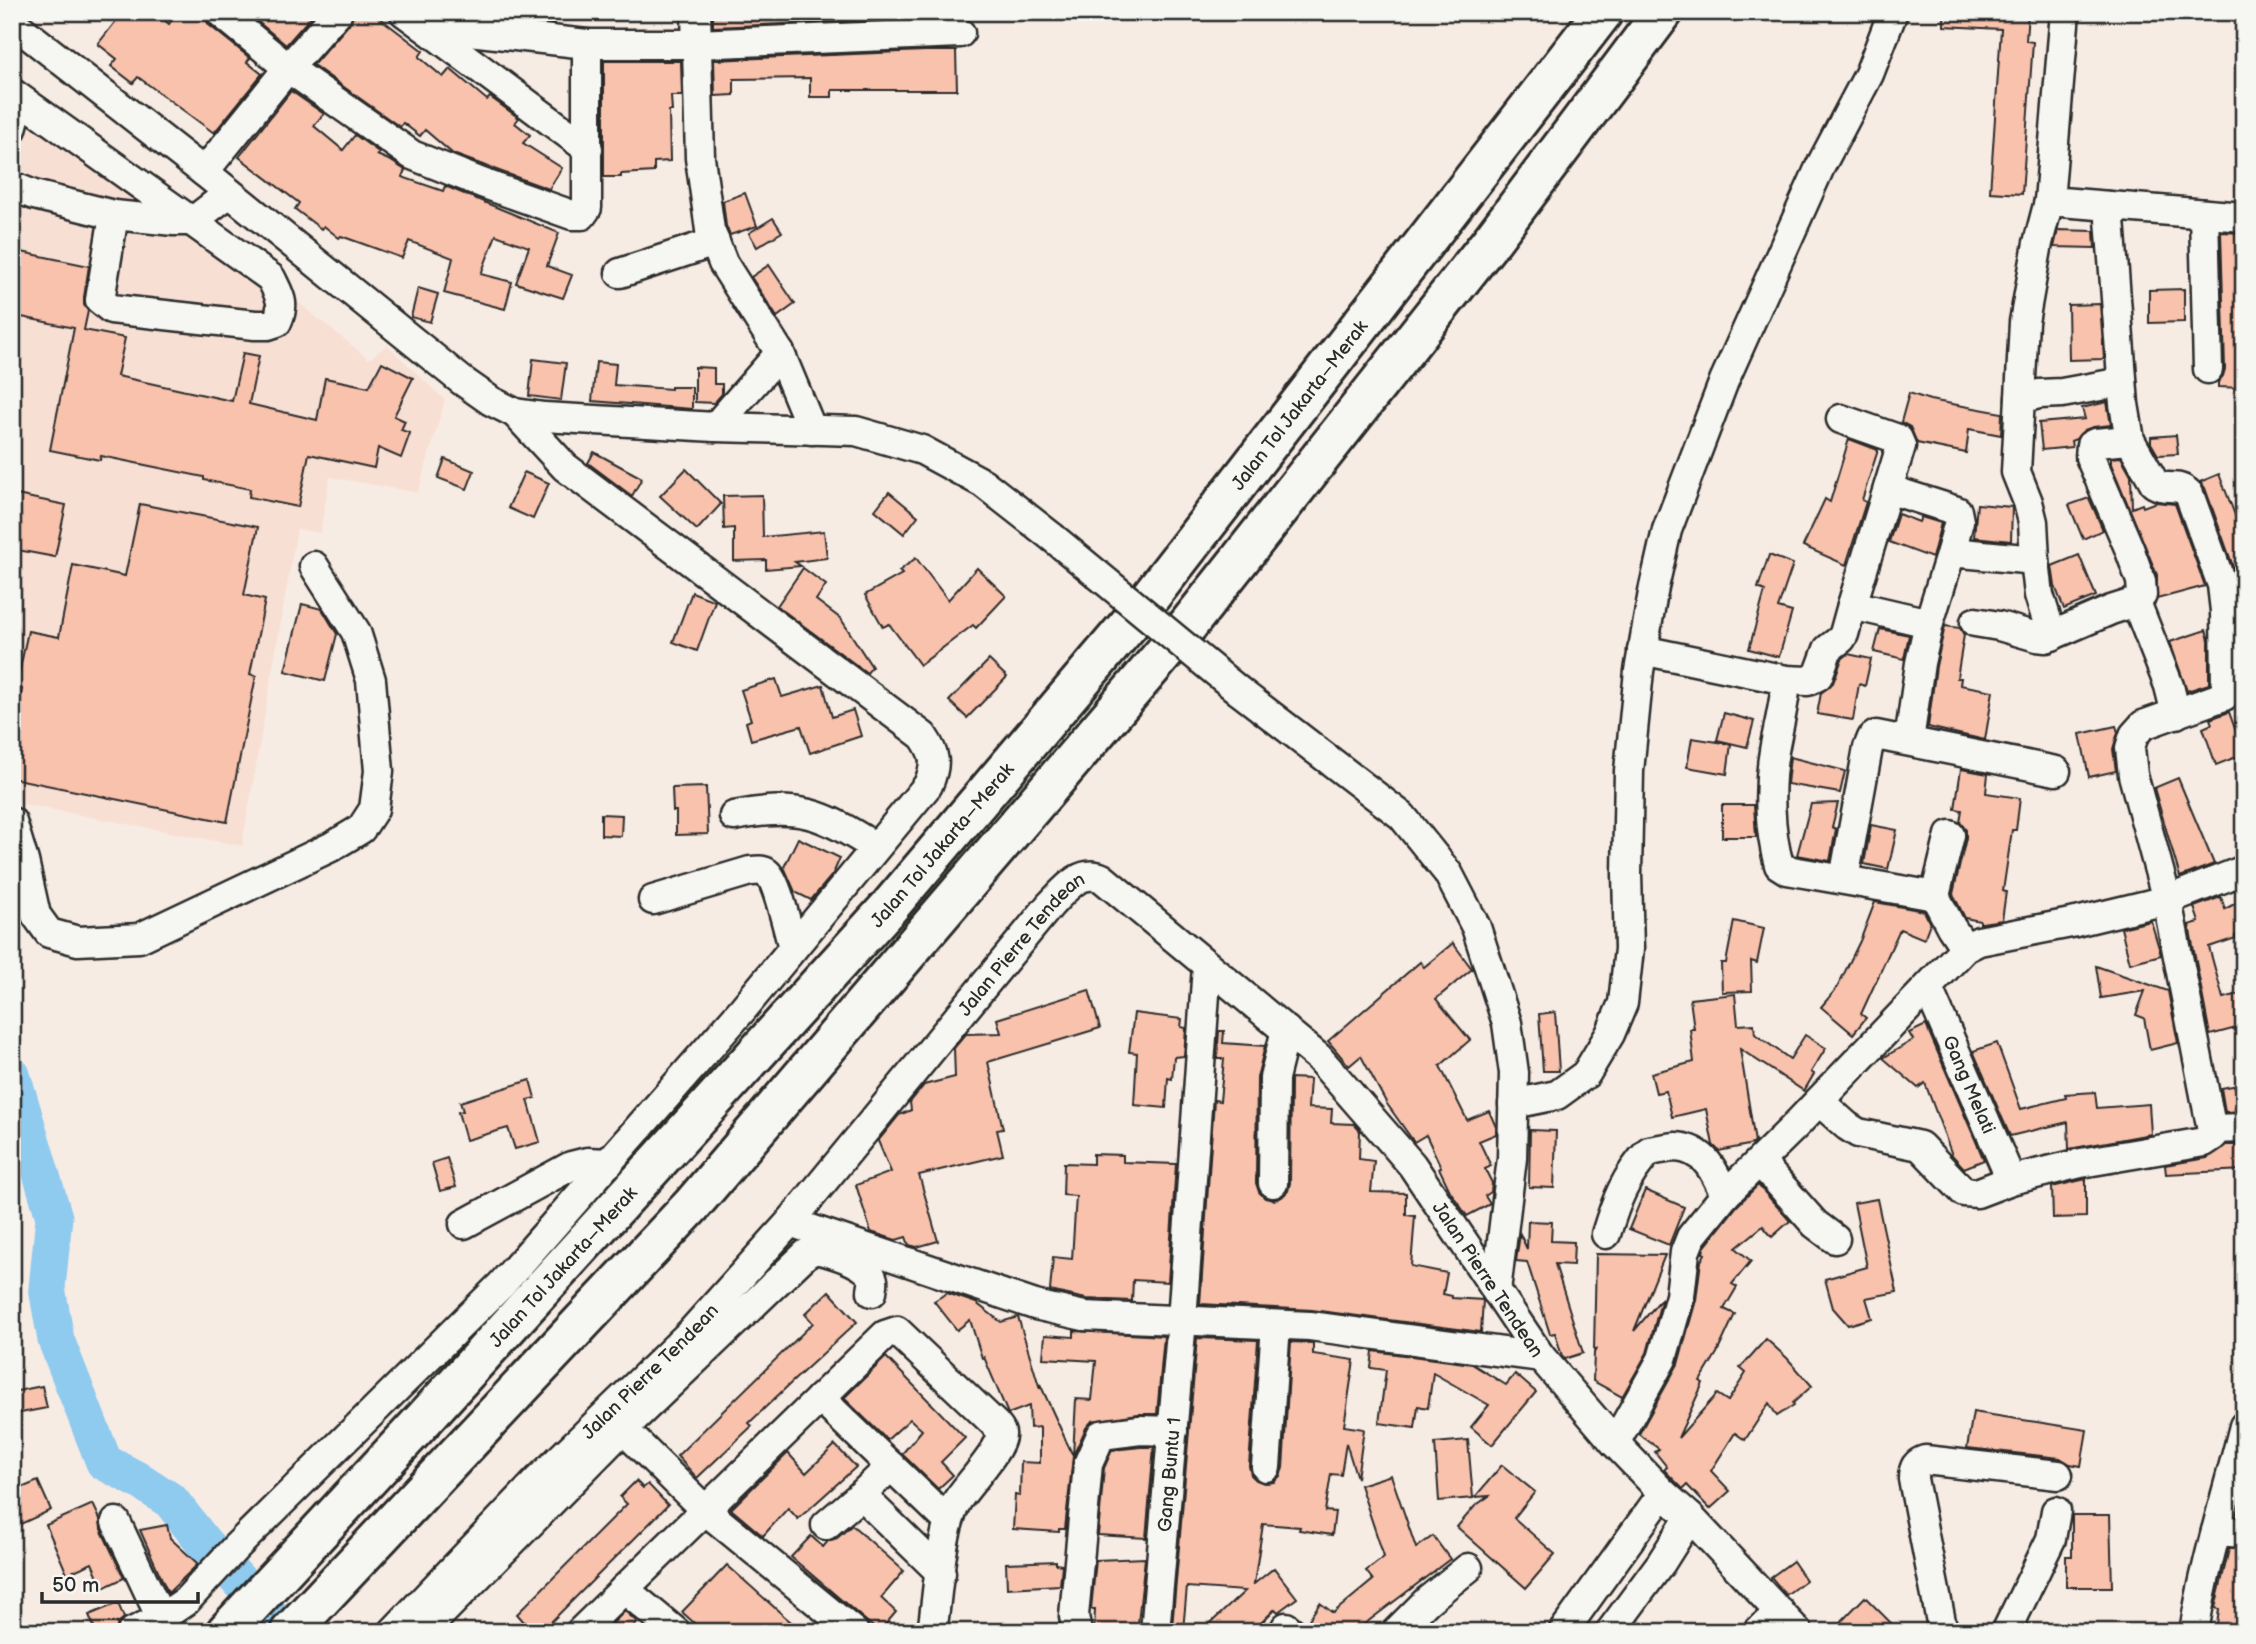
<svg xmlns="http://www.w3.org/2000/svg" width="2256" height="1644" viewBox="0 0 2256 1644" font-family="'Balsamiq Sans',sans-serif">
	<rect width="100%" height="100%" fill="#f7ece4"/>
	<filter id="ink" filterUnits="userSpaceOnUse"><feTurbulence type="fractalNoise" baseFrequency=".0143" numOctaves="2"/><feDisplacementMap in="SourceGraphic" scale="14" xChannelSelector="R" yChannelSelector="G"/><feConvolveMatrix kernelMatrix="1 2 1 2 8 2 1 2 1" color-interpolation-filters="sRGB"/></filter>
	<g filter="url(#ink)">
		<polygon fill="#f8dfd4" points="12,91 180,208 369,359 387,345 445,400 418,493 330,477 320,533 297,529 242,846 12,802"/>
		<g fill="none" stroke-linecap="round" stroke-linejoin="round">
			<polyline stroke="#8fcaef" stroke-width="37" points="12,1075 54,1217 47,1288 56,1340 104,1462 142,1482 171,1501 203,1542 286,1632"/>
		</g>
		<g fill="#f9c2ad" stroke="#2b2b2b" stroke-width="2">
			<polygon points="123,12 154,12 169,24 177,12 204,12 205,18 209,25 250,58 247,62 262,74 214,133 138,77 133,83 111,66 117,59 98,44"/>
			<polygon points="246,12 315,12 286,45"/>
			<polygon points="354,12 372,12 423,51 419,57 443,77 450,69 487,100 490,97 519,118 515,123 530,135 523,143 562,168 549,189 453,154 425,130 420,136 403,123 400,127 313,65 350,23"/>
			<polygon points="480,12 555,12 554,24 480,16"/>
			<polygon points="713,12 926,12 926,18 713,27"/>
			<polygon points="1944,12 2028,12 2026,41 2033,42 2022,194 1990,192 2001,29 1944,26"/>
			<polygon points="925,51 956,51 957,90 832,90 832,97 810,97 810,78 734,79 734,95 715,96 714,60"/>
			<polygon points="604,61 681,61 682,96 671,96 672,111 669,111 670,161 654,162 654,172 621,174 621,177 604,177"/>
			<polygon points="291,91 324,114 314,126 343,150 355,135 380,153 377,155 391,161 405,170 402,177 443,191 445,186 559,233 547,266 572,275 563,298 516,283 529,247 496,235 481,274 512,282 505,309 444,293 453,258 409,241 402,258 341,236 339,238 324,226 321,229 295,209 299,203 239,157"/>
			<polygon points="745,193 757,226 730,235 726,226 723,201"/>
			<polygon points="773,218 782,232 757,247 749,233"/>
			<polygon points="2058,230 2094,231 2095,248 2054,247"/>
			<polygon points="2221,232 2244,233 2244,388 2218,387 2218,382 2223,376 2225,369"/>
			<polygon points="12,250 89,266 84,297 84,305 88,311 84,330 125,338 117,376 232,401 243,353 259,356 249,404 317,420 325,378 369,387 382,362 413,378 394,416 405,421 401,430 410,433 401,458 378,448 374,468 309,454 298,507 249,497 250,489 204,480 204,477 101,456 100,460 50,450 74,328 12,315"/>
			<polygon points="769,265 795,304 777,317 751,277"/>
			<polygon points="418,288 438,294 430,322 411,317"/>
			<polygon points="2184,289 2184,322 2149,323 2149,290"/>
			<polygon points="2100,304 2104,359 2069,360 2068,305"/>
			<polygon points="533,359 566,363 561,400 529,396"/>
			<polygon points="596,362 616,364 614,385 671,389 671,387 692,387 692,409 592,401"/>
			<polygon points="695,367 714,368 714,384 722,384 722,394 714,403 695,402"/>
			<polygon points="1909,393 1930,400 2002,413 2001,435 1969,429 1966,453 1917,443 1910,427 1901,422"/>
			<polygon points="2107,402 2111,425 2093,427 2084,430 2076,439 2071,441 2072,447 2042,450 2039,423 2085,419 2082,408"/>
			<polygon points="2176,435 2178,454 2158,455 2151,443 2151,437"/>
			<polygon points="1849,439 1878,450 1862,500 1866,502 1846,565 1803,546 1825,499 1830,502"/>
			<polygon points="594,452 642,478 632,496 588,463"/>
			<polygon points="2121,457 2131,475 2132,508 2142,504 2143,507 2156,502 2175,504 2205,586 2157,599 2157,575 2111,464 2111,458"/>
			<polygon points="445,459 474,471 467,489 438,478"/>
			<polygon points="686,469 721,504 697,530 660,496"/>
			<polygon points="524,472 549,483 533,519 508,508"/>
			<polygon points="2219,474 2235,515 2244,512 2244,582 2239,583 2205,488 2200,482"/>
			<polygon points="889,492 918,516 904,534 875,510"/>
			<polygon points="12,494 66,505 55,557 12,549"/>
			<polygon points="762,495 763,537 824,531 827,558 795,562 801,566 766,569 766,560 734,561 734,528 724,529 723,496"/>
			<polygon points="2089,498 2103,530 2083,539 2069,505"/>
			<polygon points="140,504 258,527 244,595 265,600 250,674 256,676 227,822 12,778 12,741 22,689 16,688 28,631 59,637 73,565 125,576"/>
			<polygon points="1977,504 2012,507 2011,541 1974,537"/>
			<polygon points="1898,514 1919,522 1921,517 1941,523 1932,558 1889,542"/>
			<polygon points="1769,555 1793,564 1778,608 1792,612 1779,657 1749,649 1765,591 1758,588"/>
			<polygon points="2079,555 2096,596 2064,609 2055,586 2052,566"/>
			<polygon points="916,558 948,600 977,568 1006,596 976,628 973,625 920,665 889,624 883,627 865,595 902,574 899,571"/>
			<polygon points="803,568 826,585 816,600 841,619 872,667 867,673 777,606"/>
			<polygon points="692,592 715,601 697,651 673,642"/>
			<polygon points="302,604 322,609 337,634 325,681 285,671"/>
			<polygon points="1945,626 1960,628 1964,635 1957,678 1961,678 1960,685 1993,691 1985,740 1928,727 1936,666"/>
			<polygon points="1880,629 1909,635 1904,659 1874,652"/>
			<polygon points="2206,630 2209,640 2209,684 2187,691 2170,642"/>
			<polygon points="1848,654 1871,659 1865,686 1859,684 1853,720 1817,714 1821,693 1833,683 1842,659"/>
			<polygon points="989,660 1007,677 967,718 949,701"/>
			<polygon points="776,679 782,697 823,685 832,717 853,710 861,736 810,753 801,726 751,740 746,722 751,720 741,690"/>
			<polygon points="2229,712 2244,754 2216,765 2203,728 2212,724 2210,719"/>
			<polygon points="1724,713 1754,721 1747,747 1717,740"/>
			<polygon points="2116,726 2118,732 2113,749 2116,771 2089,777 2080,734"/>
			<polygon points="1692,738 1731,744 1727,774 1687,767"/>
			<polygon points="1790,757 1845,771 1840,793 1787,784"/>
			<polygon points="1961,769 1988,774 1986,793 2020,798 2016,830 2012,830 2003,891 2006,892 2002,920 1982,923 1980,923 1980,921 1965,918 1953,894 1966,838 1966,830 1960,822 1962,810 1955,809"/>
			<polygon points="2178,778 2214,864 2180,877 2154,788"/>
			<polygon points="706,787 708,834 676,835 676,811 673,811 672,788"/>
			<polygon points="1838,803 1832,827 1836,829 1830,861 1797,855 1811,804"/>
			<polygon points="1722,805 1754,805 1756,837 1722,837"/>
			<polygon points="601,814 622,815 621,836 601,835"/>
			<polygon points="1871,825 1897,830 1888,869 1864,864"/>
			<polygon points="798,838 840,858 833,874 811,900 795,892 784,867"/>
			<polygon points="2221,897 2225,909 2244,899 2244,931 2235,936 2236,938 2209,947 2223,998 2244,993 2244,1026 2210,1035 2189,925 2199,922 2194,907"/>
			<polygon points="1875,902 1924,911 1930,923 1924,939 1900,929 1861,1014 1866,1018 1853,1034 1821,1007 1837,988 1860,941"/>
			<polygon points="1734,921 1764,928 1757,963 1751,961 1752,991 1722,992 1721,963 1726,963"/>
			<polygon points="2151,921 2161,955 2130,963 2121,928"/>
			<polygon points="1453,943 1472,969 1436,999 1470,1040 1440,1066 1467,1120 1489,1111 1496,1127 1496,1134 1479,1141 1491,1166 1485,1169 1492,1183 1491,1192 1485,1196 1490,1204 1467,1216 1450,1191 1439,1168 1441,1167 1426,1135 1414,1142 1387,1104 1361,1056 1349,1066 1328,1041 1420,962 1424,967"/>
			<polygon points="2096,966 2168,991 2178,1043 2150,1050 2144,1018 2136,1015 2145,991 2101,998"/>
			<polygon points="1089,990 1100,1028 988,1062 1003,1129 997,1130 1003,1155 919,1175 938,1241 917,1247 909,1245 906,1237 896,1240 871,1232 856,1185 891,1172 878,1141 899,1115 911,1110 910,1102 924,1085 955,1077 954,1048 966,1034 1001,1033 997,1019"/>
			<polygon points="1735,994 1738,1025 1754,1024 1755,1034 1790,1059 1805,1035 1826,1048 1811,1072 1814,1074 1804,1091 1740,1049 1755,1142 1753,1144 1719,1151 1713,1145 1706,1109 1672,1117 1666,1091 1656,1093 1651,1073 1694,1062 1690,1029 1694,1029 1690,999"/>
			<polygon points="1555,1012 1559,1071 1543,1071 1539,1014"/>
			<polygon points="1134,1013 1182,1019 1181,1027 1186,1028 1184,1056 1174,1057 1172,1079 1168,1078 1166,1108 1134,1105 1137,1053 1129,1052"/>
			<polygon points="1926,1025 1984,1160 1964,1168 1952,1155 1925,1083 1918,1088 1883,1058 1913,1040 1909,1033"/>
			<polygon points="1219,1031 1224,1031 1223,1043 1265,1046 1257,1078 1256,1183 1259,1192 1265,1198 1274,1200 1282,1197 1288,1191 1290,1183 1291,1080 1291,1078 1310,1079 1308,1108 1332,1109 1331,1123 1354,1124 1360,1131 1359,1159 1374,1161 1371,1192 1406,1193 1406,1215 1415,1216 1411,1266 1447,1273 1443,1294 1452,1296 1452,1298 1483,1300 1481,1332 1312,1310 1200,1304 1214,1100 1220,1101 1224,1059 1217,1059"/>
			<polygon points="1997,1043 2021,1109 2066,1098 2065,1094 2095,1092 2097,1108 2149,1104 2151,1134 2069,1149 2068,1122 2010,1136 1973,1051"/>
			<polygon points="530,1080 535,1098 528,1100 540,1142 515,1149 508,1128 466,1140 458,1112 463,1111 460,1102"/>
			<polygon points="2244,1084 2244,1111 2225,1112 2221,1088"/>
			<polygon points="1530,1130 1556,1131 1554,1188 1529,1187"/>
			<polygon points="2226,1145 2244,1145 2244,1170 2166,1174 2165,1165 2207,1158"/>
			<polygon points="1093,1154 1123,1155 1123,1162 1176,1164 1168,1282 1133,1280 1132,1301 1086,1299 1050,1291 1053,1257 1072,1259 1076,1196 1063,1195 1064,1163 1093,1164"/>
			<polygon points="447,1158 456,1187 440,1191 432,1163"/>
			<polygon points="2086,1179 2086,1217 2053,1218 2052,1187"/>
			<polygon points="1758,1185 1790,1221 1772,1237 1763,1226 1736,1248 1751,1261 1732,1284 1737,1287 1724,1309 1735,1314 1717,1353 1700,1381 1703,1383 1678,1438 1717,1394 1728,1401 1746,1373 1740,1368 1766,1339 1787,1358 1812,1386 1793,1403 1794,1405 1777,1416 1769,1403 1745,1440 1735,1433 1711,1471 1730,1491 1710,1509 1687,1485 1683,1489 1664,1470 1667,1467 1655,1452 1659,1449 1639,1434 1678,1364 1696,1300 1701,1261 1705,1254 1703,1253 1704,1248 1737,1206"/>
			<polygon points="1645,1190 1684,1207 1669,1245 1629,1229"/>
			<polygon points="1877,1199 1897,1292 1866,1298 1872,1318 1848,1325 1833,1308 1825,1279 1867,1267 1854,1203"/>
			<polygon points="1528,1221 1552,1222 1551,1241 1574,1242 1573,1265 1555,1264 1583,1353 1564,1359 1562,1356 1555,1333 1550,1334 1527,1262 1516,1261 1520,1234 1527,1249"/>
			<polygon points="1596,1254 1665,1255 1634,1331 1662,1298 1647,1353 1622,1397 1593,1381 1594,1353 1596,1349 1594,1350"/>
			<polygon points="829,1291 857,1322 791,1383 749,1423 752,1426 697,1478 677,1456 813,1323 805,1314"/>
			<polygon points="947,1293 976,1303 1001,1322 1018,1317 1040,1389 1040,1384 1073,1456 1065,1529 1059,1529 1059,1532 1013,1529 1015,1495 1020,1496 1021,1462 1040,1463 1040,1427 1030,1428 1029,1406 1008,1414 984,1357 982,1358 970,1320 957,1330 934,1301"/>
			<polygon points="1074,1331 1164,1336 1157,1414 1138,1414 1092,1421 1086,1428 1073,1456 1076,1399 1092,1400 1096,1361 1043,1358 1045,1335 1074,1337"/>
			<polygon points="1197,1338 1258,1340 1249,1466 1251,1475 1256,1480 1264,1483 1274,1482 1280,1476 1283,1468 1291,1342 1313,1343 1313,1354 1354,1360 1344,1426 1364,1429 1357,1478 1346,1443 1341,1475 1331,1474 1325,1511 1335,1512 1332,1535 1299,1530 1300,1527 1263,1524 1254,1584 1274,1568 1297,1598 1278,1612 1275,1609 1252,1632 1201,1632 1245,1591 1187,1587 1183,1630 1172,1628"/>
			<polygon points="1373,1351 1472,1364 1506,1385 1515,1374 1536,1392 1492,1445 1471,1427 1489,1405 1433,1373 1428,1408 1418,1406 1415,1428 1379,1423 1386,1370 1371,1368"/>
			<polygon points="886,1357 965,1438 941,1462 953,1475 938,1489 902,1454 922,1430 910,1419 887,1440 844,1398"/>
			<polygon points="42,1386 47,1408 15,1414 12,1392"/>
			<polygon points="1973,1412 2087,1430 2081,1466 2070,1464 2060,1458 1967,1448"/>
			<polygon points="1468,1440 1473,1498 1439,1501 1435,1443"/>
			<polygon points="835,1445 856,1467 798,1519 788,1508 763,1536 731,1509 788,1453 806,1473"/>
			<polygon points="1141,1447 1154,1447 1146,1538 1098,1535 1104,1468 1112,1450"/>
			<polygon points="1502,1465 1535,1492 1514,1518 1555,1554 1526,1588 1457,1527 1475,1506 1489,1496 1475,1497"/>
			<polygon points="1391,1475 1416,1548 1433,1536 1450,1559 1354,1632 1308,1632 1306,1624 1320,1603 1333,1613 1373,1580 1366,1571 1384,1557 1360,1485"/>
			<polygon points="38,1481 51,1510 12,1528 12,1492"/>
			<polygon points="636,1481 643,1488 648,1484 668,1505 541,1632 533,1632 517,1614 627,1504 620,1497"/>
			<polygon points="93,1504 100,1519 101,1529 124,1578 103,1588 92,1563 67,1574 46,1525"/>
			<polygon points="2072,1515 2110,1515 2112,1587 2066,1587 2066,1556 2072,1556"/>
			<polygon points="167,1525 170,1538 198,1564 168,1593 140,1530"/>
			<polygon points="852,1525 904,1571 881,1598 896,1612 879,1632 791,1557 811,1536 823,1547 828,1541 837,1538"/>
			<polygon points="2229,1549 2244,1549 2244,1590 2236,1632 2216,1632 2219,1609 2215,1608"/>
			<polygon points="1145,1558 1137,1632 1094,1632 1095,1609 1091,1609 1096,1560"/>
			<polygon points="1056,1561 1056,1564 1062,1565 1060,1585 1007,1588 1006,1563"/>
			<polygon points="1793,1561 1806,1580 1786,1595 1771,1577"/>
			<polygon points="727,1565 784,1616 803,1632 704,1632 682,1612"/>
			<polygon points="1865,1597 1900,1632 1831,1632"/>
			<polygon points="118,1603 124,1618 118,1623 116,1632 96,1632 89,1615"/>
			<polygon points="625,1611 637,1622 629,1632 604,1632"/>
		</g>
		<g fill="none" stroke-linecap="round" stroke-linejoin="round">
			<g stroke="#2b2b2b" stroke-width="33">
				<g id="minor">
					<polyline points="220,12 288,68 412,155 482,183 572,215 582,215 587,208 587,44"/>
					<polyline points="404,12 423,26 587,44 696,44 960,33"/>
					<polyline points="696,12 700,158 710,230 723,263 780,353 812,430"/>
					<polyline points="2065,12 2049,201 2244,217"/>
					<polyline points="12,22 204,172 461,380 491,401 515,413 544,417 715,427 856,431 922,450 983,483 1052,537"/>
					<polyline points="423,26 588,149"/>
					<path d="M12,93L271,278C279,295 286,303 277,322L268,325H255L111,309L100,300L114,215"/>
					<polyline points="12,129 20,99"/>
					<polyline points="204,172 288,68 338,12"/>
					<polyline points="12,186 34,195 114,215 174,221 193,221 229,193"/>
					<polyline points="2204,214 2208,369"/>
					<polyline points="620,273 715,242"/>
					<polyline points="2020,399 2039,394 2062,393 2122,382"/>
					<polyline points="1841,419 1898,439 1901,446 1852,605"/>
					<polyline points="715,427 780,353"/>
					<polyline points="2130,440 2095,443 2091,445 2090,457 2129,548 2141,581 2142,595 2136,602"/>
					<polyline points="1888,489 1957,511 1959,521 1951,552"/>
					<polyline points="2035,560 2033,522 2028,502 2016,472 2024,322 2038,243 2049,201"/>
					<polyline points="1975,622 1999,626 2037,637 2046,638 2111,610 2136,602 2169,686 2176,714"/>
					<polyline points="1642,650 1786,680 1808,681 1818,676 1828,649 1841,639 1844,634 1852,605 1929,623"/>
					<path d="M1786,680C1785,704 1778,727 1774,751C1768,787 1769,830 1779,865L1787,870L1935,896L1951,927L1965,948"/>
					<polyline points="1239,691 1402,816 1448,873 1476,927 1507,1023 1514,1073 1512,1158 1496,1291"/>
					<polyline points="1909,741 1920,663 1929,623 1951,552 2035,560 2039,595 2052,636"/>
					<path d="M734,816C799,803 821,813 875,847"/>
					<polyline points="12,822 24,861 36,915 49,933 78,941 139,938 331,847 361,829 374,809 379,771 371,680 356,632 314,566"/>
					<polyline points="1844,879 1868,748 1872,738 1876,735 2056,771"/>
					<polyline points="1935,896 1950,835"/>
					<path d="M653,900L750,871C757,871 762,869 767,873C777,880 789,934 793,948"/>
					<path id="s1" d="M1928,988L2011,1180"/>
					<path d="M1819,1101L1847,1126L1858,1133L1920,1146L1964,1192L1977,1193L2011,1180L2081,1163L2204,1142L2213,1136L2167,900L2133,775L2130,748L2134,735L2143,725L2224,696L2226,685L2225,611L2222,585L2189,494C2177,482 2167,491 2155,484L2130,440L2124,404L2109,206"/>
					<polyline points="1513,1104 1557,1095 1586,1074 1610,1034 1623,1003 1629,949 1627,874 1629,771 1639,671 1654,587 1667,530 1724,381 1820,167 1869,74 1893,12"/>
					<polyline points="2212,1129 2244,1128"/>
					<polyline points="1760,1162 1815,1224 1835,1239"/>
					<polyline points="1273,1183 1274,1078 1286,1030"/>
					<polyline points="790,1222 1035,1305 1084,1316 1310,1326 1541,1357"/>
					<polyline points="464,1224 571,1166 587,1162 609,1163"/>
					<path d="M1606,1234C1616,1201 1625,1177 1649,1151C1657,1150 1668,1147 1676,1147C1705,1149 1715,1172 1725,1195"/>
					<polyline points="820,1398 948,1521"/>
					<polyline points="1615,1443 1662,1359 1680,1296 1685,1252 1691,1237 1725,1195 1793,1128 1965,948 1979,941 2076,922 2167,900 2244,870"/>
					<polyline points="891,1466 861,1495 941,1573"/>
					<polyline points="1266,1467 1276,1325"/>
					<polyline points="116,1522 161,1618"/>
					<polyline points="826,1525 861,1495"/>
					<polyline points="2216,1531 2244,1533"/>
					<polyline points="624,1589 676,1632"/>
					<polyline points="1286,1627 1292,1632"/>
					<path d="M132,1632L161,1618L186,1601L236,1547L501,1285L742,1010L928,785C937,764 936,755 923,736L565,467L515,413"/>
					<path id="s2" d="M393,1632L539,1479L691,1332L790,1222L1050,905C1064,891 1080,868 1102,878L1318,1057L1412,1165L1541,1357L1615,1443L1663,1493L1690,1517L1798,1632"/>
					<polyline points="423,1632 623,1429"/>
					<path d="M580,1632L885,1335L897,1331L996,1425C998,1428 1001,1430 1001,1434C1004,1446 965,1488 957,1501C940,1532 938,1595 932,1632"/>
					<path d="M854,1632L705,1510L623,1429L806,1254L815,1249C830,1252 870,1263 873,1280C874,1284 872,1288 872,1292"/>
					<polyline points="1077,1632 1074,1616 1088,1464 1101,1435 1140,1430 1173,1431"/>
					<path id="s3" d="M1155,1632L1182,1320L1207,966"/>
					<polyline points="1396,1632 1427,1601 1468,1568"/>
					<polyline points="1563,1632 1663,1493"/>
					<polyline points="1610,1632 1661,1563 1690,1517"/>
					<polyline points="1757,1632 1780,1612"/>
					<path d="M1943,1632L1913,1479C1913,1470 1915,1463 1925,1460L2058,1475"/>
					<polyline points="2006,1632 2051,1539 2056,1511"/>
					<path d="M2194,1632C2205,1562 2227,1494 2244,1426"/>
				</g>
			</g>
			<g stroke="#2b2b2b" stroke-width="44">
				<g id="highway">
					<path id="s4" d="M226,1632L424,1419L890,906L1129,624L1603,12"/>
					<polyline points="290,1632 692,1205 1188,625 1492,240 1663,12"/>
				</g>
			</g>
			<use href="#minor" stroke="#f6f6f2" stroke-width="28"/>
			<use href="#highway" stroke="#f6f6f2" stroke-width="38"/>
			<g stroke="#2b2b2b" stroke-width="33" stroke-linecap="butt">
				<polyline id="minor-bridge" points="1052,537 1239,691"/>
			</g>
			<use href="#minor-bridge" stroke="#f6f6f2" stroke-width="28"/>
		</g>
	</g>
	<g text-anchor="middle" stroke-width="7" stroke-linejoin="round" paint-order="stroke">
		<g font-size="19" fill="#2b2b2b" stroke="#f6f6f2">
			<text dy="7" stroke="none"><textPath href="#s4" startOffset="1631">Jalan Tol Jakarta–Merak</textPath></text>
			<text dy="7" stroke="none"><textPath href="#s4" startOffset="1064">Jalan Tol Jakarta–Merak</textPath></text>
			<text dy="7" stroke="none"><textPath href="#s2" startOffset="933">Jalan Pierre Tendean</textPath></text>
			<text dy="7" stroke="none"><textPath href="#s1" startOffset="105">Gang Melati</textPath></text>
			<text dy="7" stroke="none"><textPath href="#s4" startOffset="497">Jalan Tol Jakarta–Merak</textPath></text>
			<text dy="7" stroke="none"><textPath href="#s2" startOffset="1605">Jalan Pierre Tendean</textPath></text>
			<text dy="7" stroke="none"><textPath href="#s2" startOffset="366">Jalan Pierre Tendean</textPath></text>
			<text dy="7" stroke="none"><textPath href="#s3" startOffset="158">Gang Buntu 1</textPath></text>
		</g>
	</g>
	<rect width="2256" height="1644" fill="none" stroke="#f6f6f2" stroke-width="42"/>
	<rect x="21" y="21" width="2214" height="1602" fill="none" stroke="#2b2b2b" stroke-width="2.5" filter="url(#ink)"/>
	<path d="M42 1592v10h156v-10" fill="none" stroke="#2b2b2b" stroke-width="3.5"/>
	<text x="52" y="1592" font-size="21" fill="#2b2b2b" stroke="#f6f6f2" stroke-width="5" paint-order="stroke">50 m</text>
</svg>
